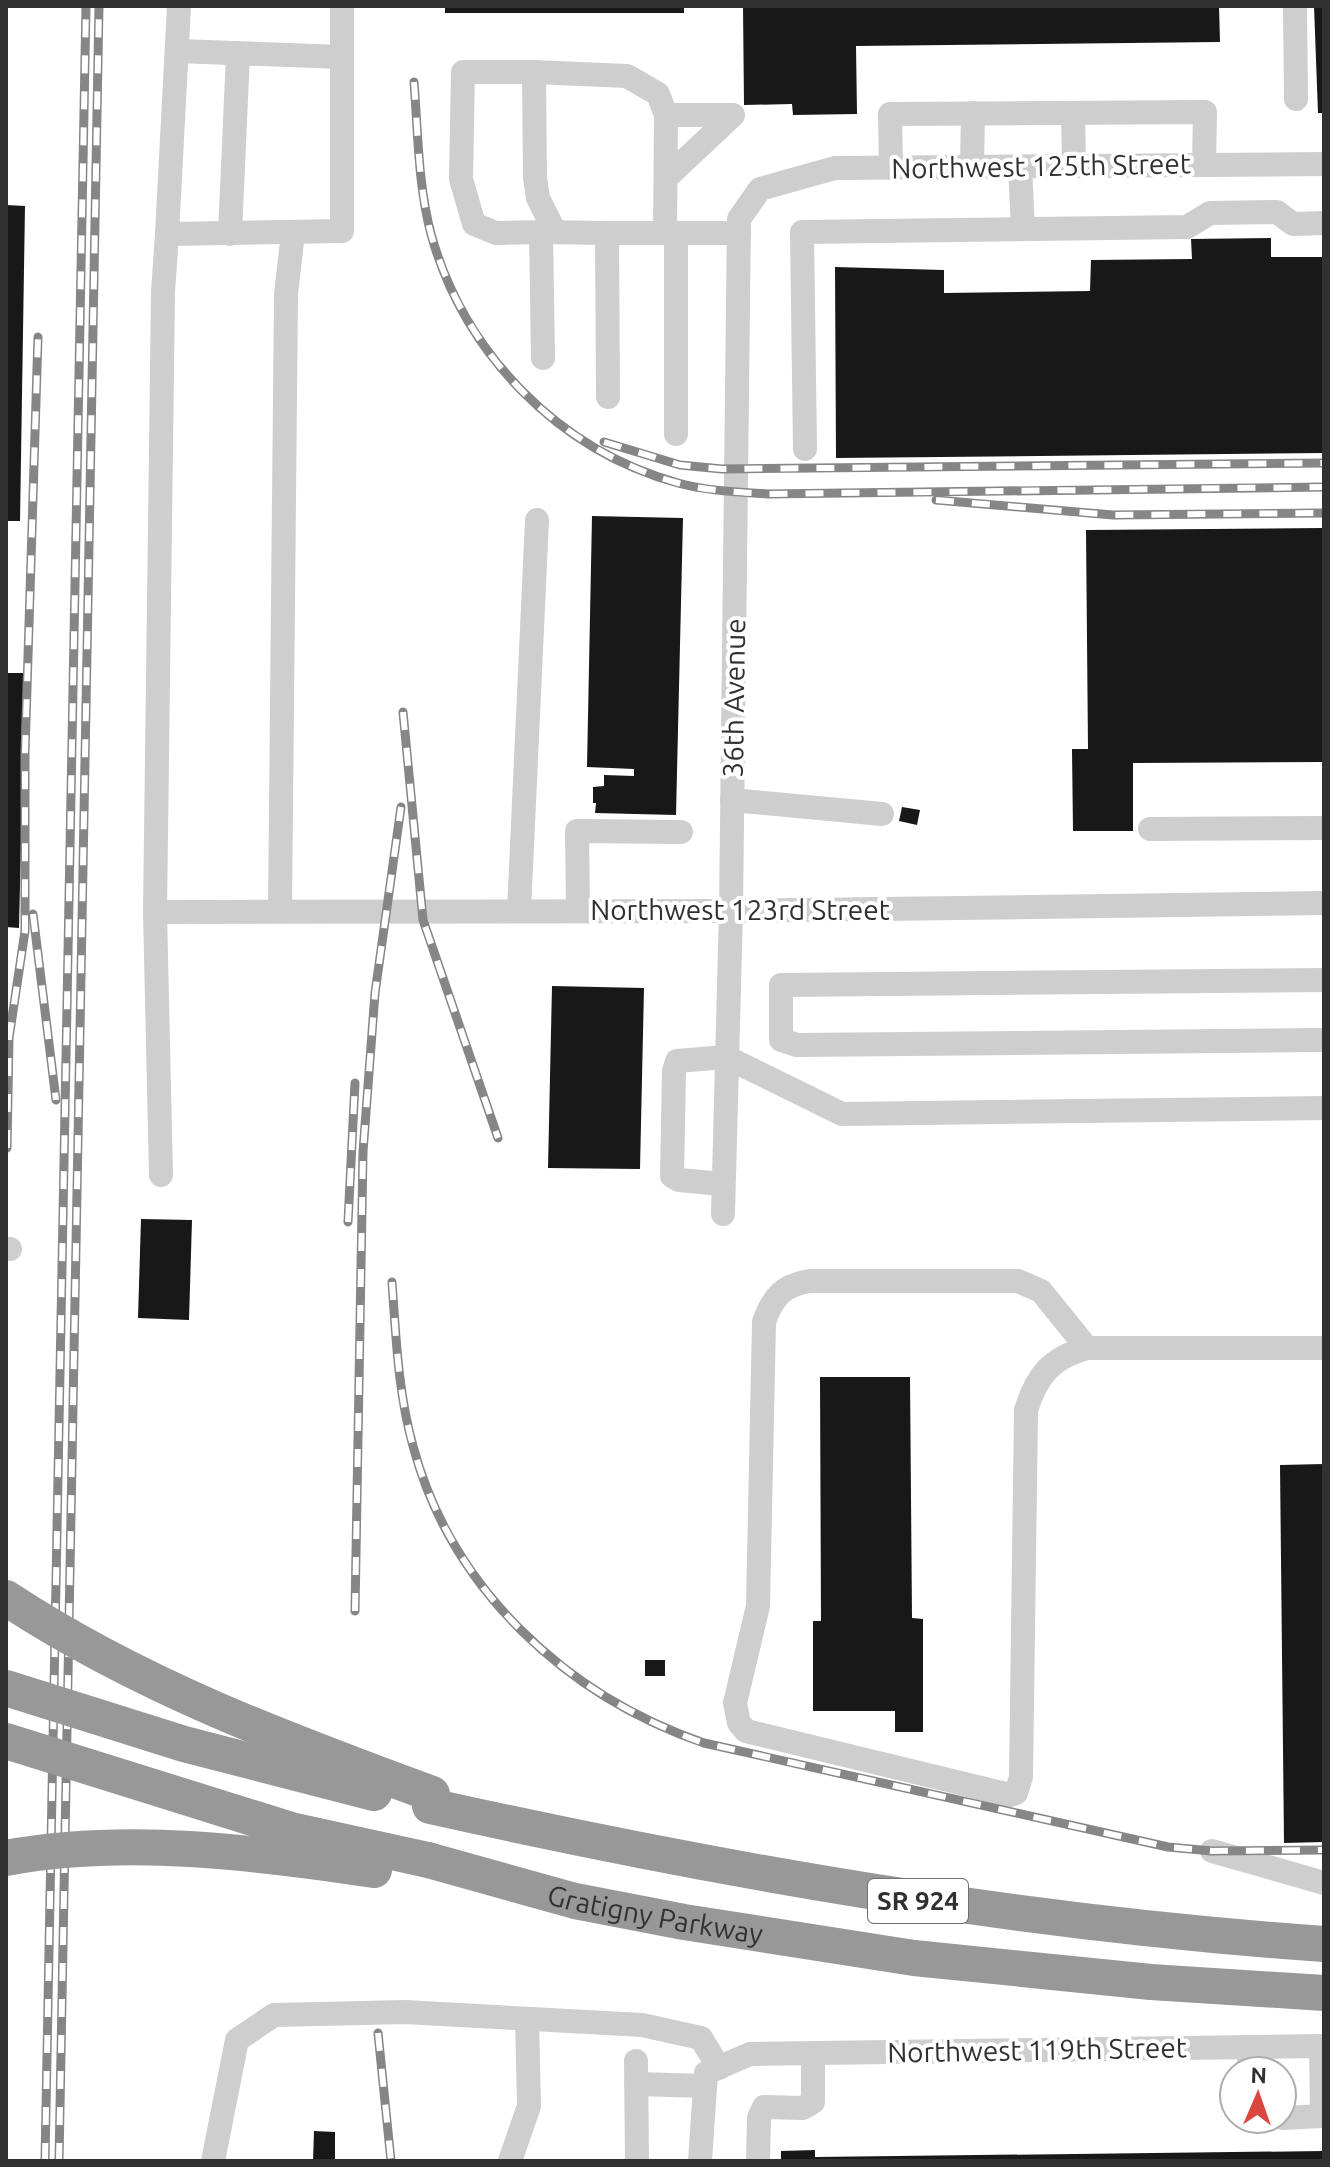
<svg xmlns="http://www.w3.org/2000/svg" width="1330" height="2167" viewBox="0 0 1330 2167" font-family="Ubuntu,sans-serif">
	<rect width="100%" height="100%" fill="#fff"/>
	<g fill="#181818">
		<rect x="445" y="6" width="239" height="7"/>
		<polygon points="743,6 1219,6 1220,42 856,46 857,114 793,115 792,104 744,105"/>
		<polygon points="1314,6 1324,6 1324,113 1318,113"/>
		<polygon points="6,205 25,206 20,521 6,521"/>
		<polygon points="1271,238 1271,257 1324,257 1324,453 836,458 835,267 944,270 944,293 1090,291 1091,260 1192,259 1191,239"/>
		<polygon points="592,516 683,518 676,815 595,813 596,803 593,803 593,787 604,786 604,775 634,776 634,769 587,767"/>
		<polygon points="1324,528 1324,762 1133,763 1133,831 1073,831 1072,749 1088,749 1086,530"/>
		<polygon points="6,673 25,673 19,928 6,927"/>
		<polygon points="902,807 920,810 917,825 899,821"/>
		<polygon points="552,986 644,988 640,1169 548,1168"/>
		<polygon points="141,1219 192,1220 189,1320 138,1318"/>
		<polygon points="820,1377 910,1377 912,1618 923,1619 923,1732 895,1732 895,1711 813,1711 813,1621 821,1621"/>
		<polygon points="1324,1464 1324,1842 1284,1843 1280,1465"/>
		<rect x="645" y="1660" width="20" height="16"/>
		<polygon points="314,2131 335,2132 335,2161 313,2161"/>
		<polygon points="815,2150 815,2157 1324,2151 1324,2161 781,2161 781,2151"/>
	</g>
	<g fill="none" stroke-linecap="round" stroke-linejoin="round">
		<g stroke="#cecece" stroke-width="24">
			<polyline points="179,6 167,234 342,231 342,6"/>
			<polyline points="1295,6 1296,99"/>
			<polyline points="177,51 342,57"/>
			<polyline points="534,72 627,76 658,94 666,115"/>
			<polyline points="1073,113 1074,166"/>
			<polyline points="972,167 973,113"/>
			<polyline points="1020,167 1023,229"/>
			<polyline points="891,168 890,114 1205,112 1204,165"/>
			<polyline points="541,232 496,233 474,224 461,179 463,72 534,72 535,178 538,198 555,232"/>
			<polyline points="665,233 666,115 733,115 666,178"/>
			<polyline points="676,233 739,233"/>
			<polyline points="230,234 238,54"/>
			<polyline points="543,358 541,232 607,233"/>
			<polyline points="608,397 607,233 676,233 676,434"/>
			<polyline points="805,449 802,232 1187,227 1210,213 1277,212 1293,224 1324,223"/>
			<polyline points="732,800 882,814"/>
			<polyline points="1150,829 1324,828"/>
			<polyline points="280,911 286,294 293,233"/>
			<polyline points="519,911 537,520"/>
			<polyline points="578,911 577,831 681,832"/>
			<polyline points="155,912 731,911 1324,903"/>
			<polyline points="1324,980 781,985 781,1040 797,1045 1324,1040"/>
			<polyline points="161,1175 155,912 163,292 167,234"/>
			<polyline points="723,1184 679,1180 672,1176 674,1071 677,1061 726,1057 842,1114 1324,1108"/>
			<polyline points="723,1214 731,911 739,219 760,189 835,168 1324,164"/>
			<polyline points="6,1249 10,1249"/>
			<path d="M1087,1348L1041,1291L1018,1281H810C784,1285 773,1296 764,1322L758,1606L735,1703L739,1723L746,1731L1010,1795L1016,1793L1021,1777L1026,1410C1037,1375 1051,1358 1087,1348H1324"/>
			<polyline points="1212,1851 1324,1883"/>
			<polyline points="636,2061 637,2161"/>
			<polyline points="1249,2071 1249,2047"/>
			<polyline points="636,2084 705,2086"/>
			<polyline points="1282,2118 1322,2116 1321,2046"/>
			<polyline points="213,2161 237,2040 274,2015 405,2012 642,2025 701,2038 719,2068"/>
			<polyline points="510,2161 529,2106 527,2019"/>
			<polyline points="700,2161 706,2073 750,2054 1324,2046"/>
			<polyline points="758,2161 759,2118 764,2107 803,2108 813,2102 813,2053"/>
		</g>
		<g stroke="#989898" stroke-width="36">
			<path d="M430,1806C726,1872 1022,1923 1324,1944"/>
			<path id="s1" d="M428,1860L575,1901L684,1922L914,1958L1151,1982L1324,1993"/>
		</g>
		<g stroke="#868686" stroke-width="9">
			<g id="rail">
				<path d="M414,82C418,132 418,185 431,234C464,353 558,450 678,483C707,491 738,492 768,494L1324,487"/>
				<polyline points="604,442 680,465 722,469 1324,463"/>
				<polyline points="936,500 1113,515 1324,513"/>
				<polyline points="403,712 423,920 498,1138"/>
				<polyline points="33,914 56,1100"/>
				<polyline points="7,1148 9,1038 25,931 25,752 38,337"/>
				<polyline points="348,1222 355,1083"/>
				<path d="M392,1282C396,1337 398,1392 413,1446C451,1589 567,1696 704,1743L1168,1847L1212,1851L1324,1850"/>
				<polyline points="355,1611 363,1152 375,993 401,807"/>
				<polyline points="378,2033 391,2161"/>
				<polyline points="45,2161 86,6"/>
				<polyline points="59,2161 99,6"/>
			</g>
		</g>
		<use href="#rail" stroke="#fff" stroke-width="6" stroke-dasharray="18" stroke-linecap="butt"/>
		<g stroke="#989898" stroke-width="36">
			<path d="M6,1598C138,1685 285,1740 432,1794"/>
			<polyline points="6,1688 184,1744 374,1793"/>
			<polyline points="6,1741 291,1830 428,1860"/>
			<path d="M6,1858C126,1836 254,1852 374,1870"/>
		</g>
	</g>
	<g text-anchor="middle" stroke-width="8" stroke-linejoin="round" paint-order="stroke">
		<rect fill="#fff" stroke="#6f6f6f" stroke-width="2" x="868" y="1879" width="100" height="44" rx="6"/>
		<g font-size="26" font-weight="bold" fill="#313131">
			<text x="918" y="1910">SR 924</text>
		</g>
		<g font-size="28" fill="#313131" stroke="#fff">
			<text transform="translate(1041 166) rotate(-1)" y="10">Northwest 125th Street</text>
			<text transform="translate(734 698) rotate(-89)" y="10">36th Avenue</text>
			<text x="740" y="920">Northwest 123rd Street</text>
			<text dy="10" stroke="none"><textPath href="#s1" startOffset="234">Gratigny Parkway</textPath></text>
			<text transform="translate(1037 2050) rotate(-1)" y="10">Northwest 119th Street</text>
		</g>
	</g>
	<rect width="1330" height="2167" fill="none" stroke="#313131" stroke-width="16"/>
	<g transform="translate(1258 2095) rotate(2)"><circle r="38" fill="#ffffff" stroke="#adadad" stroke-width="2"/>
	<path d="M0-6L14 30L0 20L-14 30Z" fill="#db4740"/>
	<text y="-12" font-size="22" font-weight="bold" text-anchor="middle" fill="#313131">N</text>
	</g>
</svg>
